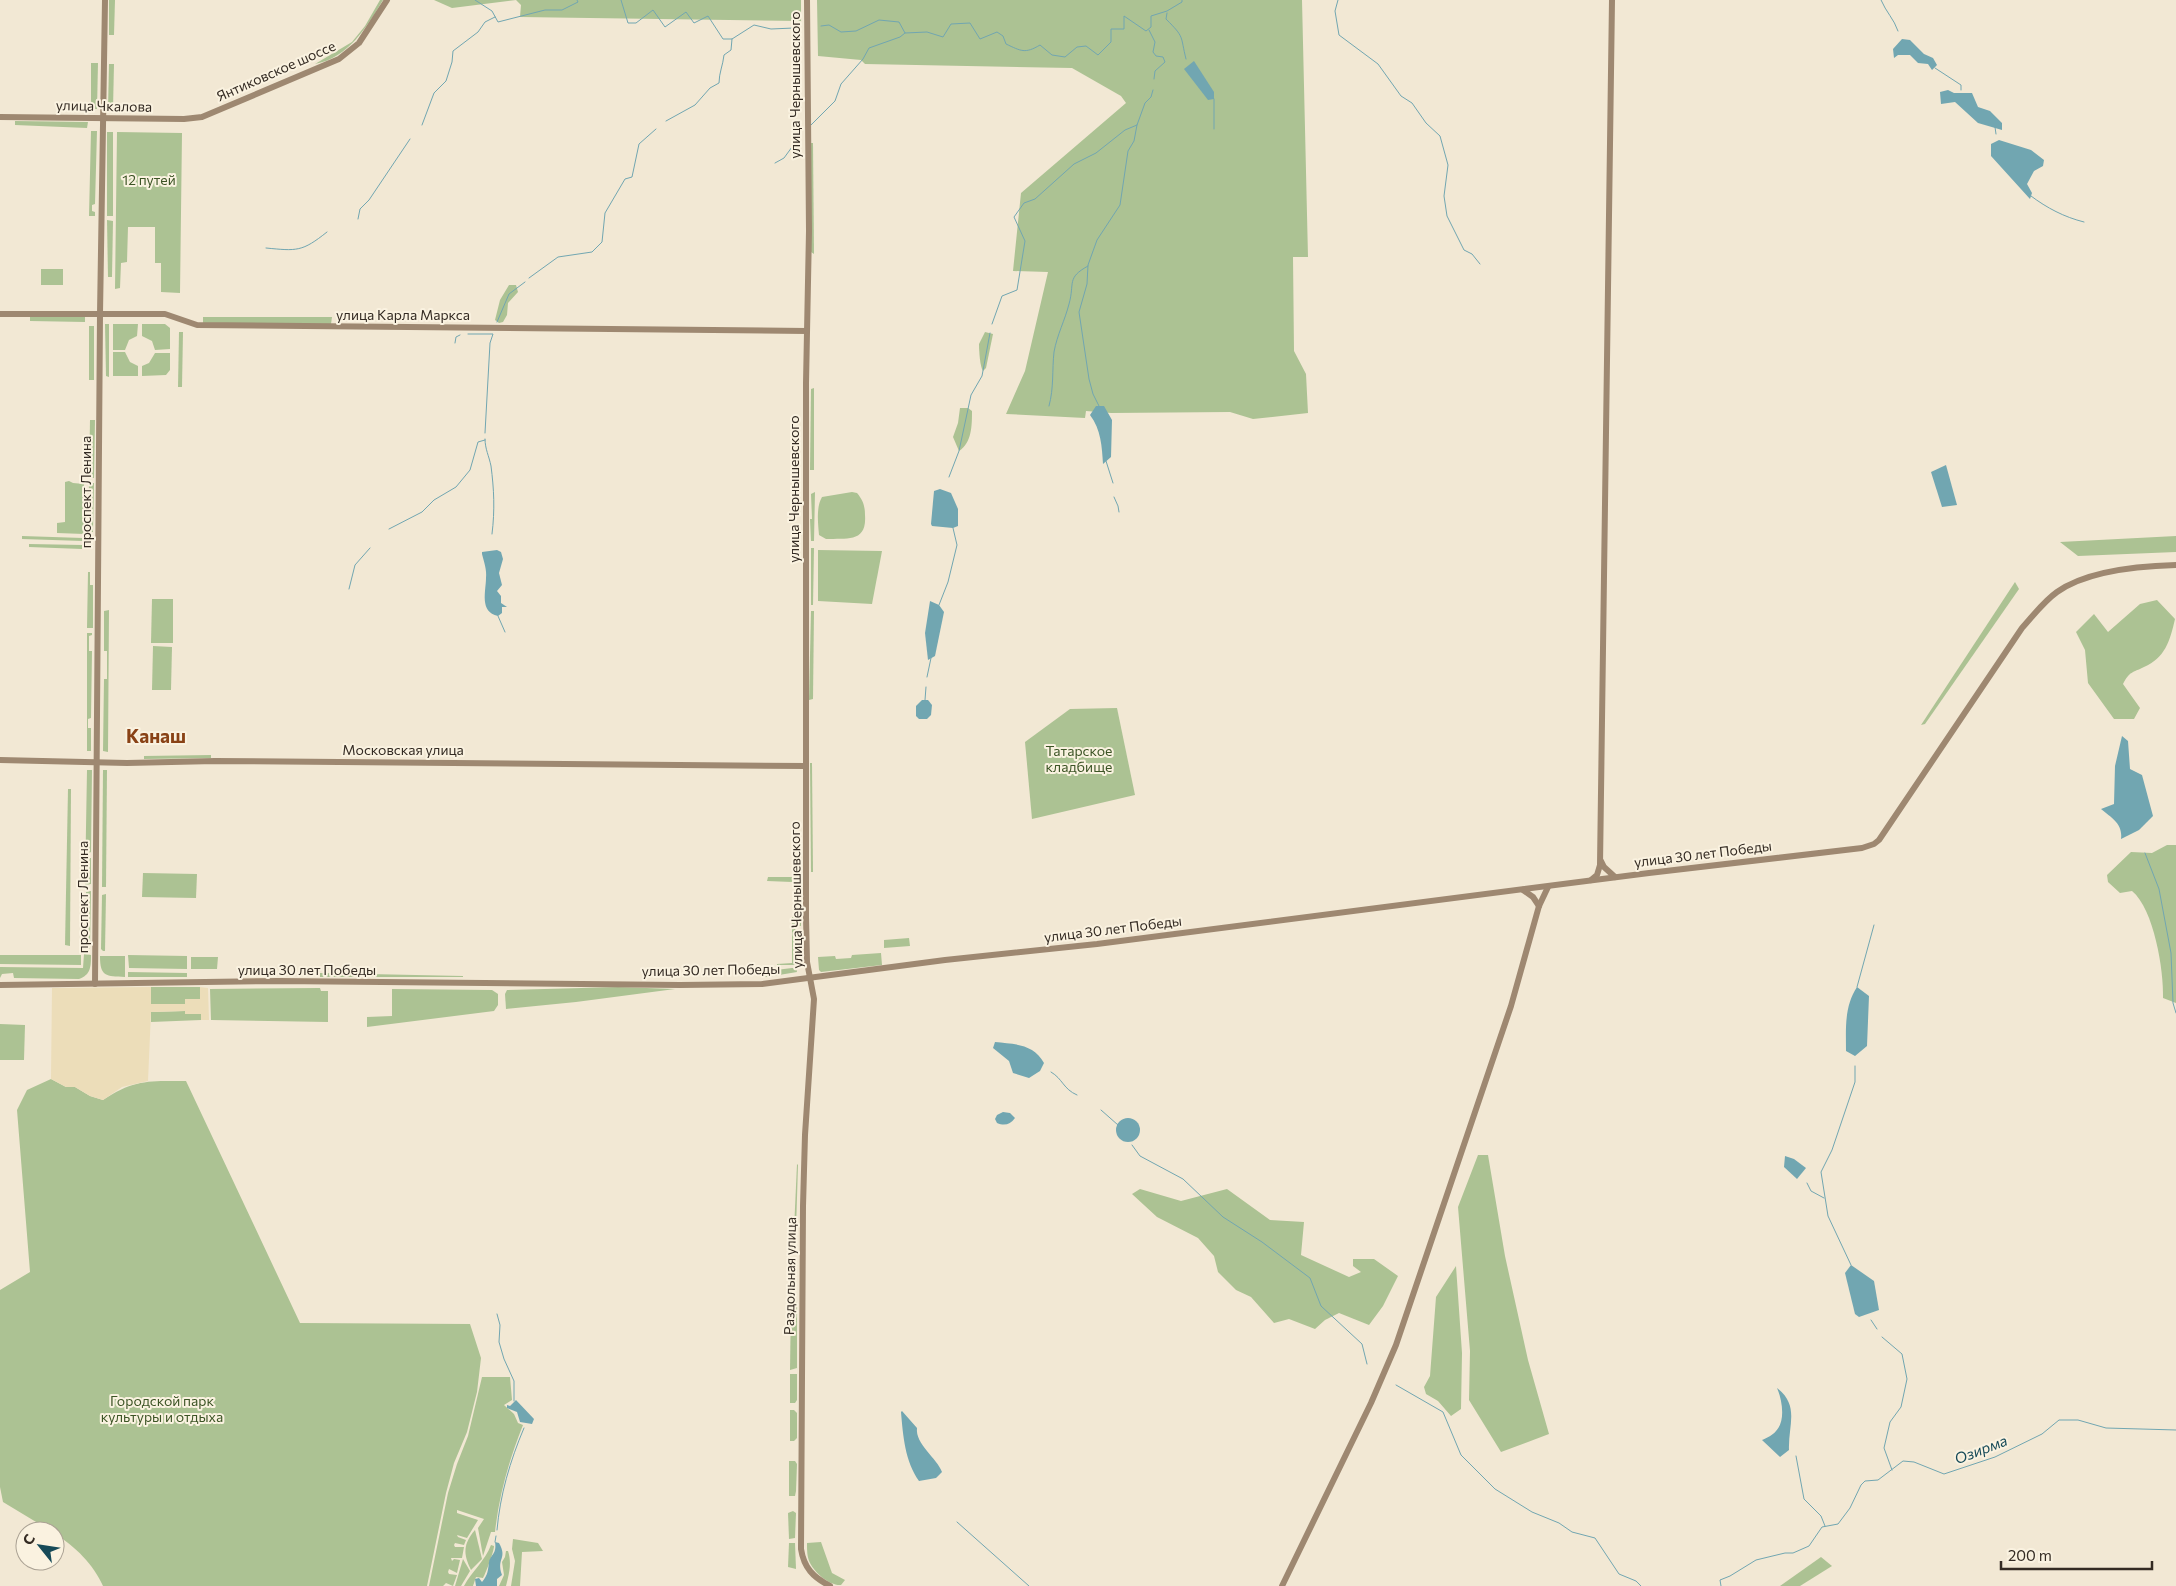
<svg xmlns="http://www.w3.org/2000/svg" width="2176" height="1586" viewBox="0 0 2176 1586" font-family="Commissioner,sans-serif">
	<rect width="100%" height="100%" fill="#f2e8d4"/>
	<g fill="#acc293">
		<polygon points="109,0 115,0 114,35 109,35"/>
		<path d="M380,0H383C367,27 348,58 315,64L352,42L365,26Z"/>
		<polygon points="434,0 801,0 801,21 520,17 521,5 516,0 452,8"/>
		<polygon points="817,0 1302,0 1308,257 1293,257 1294,351 1306,374 1308,413 1253,419 1230,412 1111,413 1086,411 1085,418 1006,414 1025,371 1048,272 1013,271 1021,193 1126,103 1121,96 1072,68 865,64 861,60 818,56"/>
		<polygon points="91,63 98,63 97,109 91,109"/>
		<polygon points="109,64 114,64 113,109 108,109"/>
		<polygon points="15,121 88,122 87,128 15,125"/>
		<polygon points="91,131 97,131 95,204 92,205 92,211 95,212 95,216 89,216"/>
		<rect x="107" y="132" width="6" height="84"/>
		<polygon points="117,132 182,133 180,293 161,292 161,263 155,263 155,227 128,227 127,262 121,263 120,288 115,289"/>
		<polygon points="811,143 813,143 814,254 811,252"/>
		<polygon points="107,220 113,221 112,277 108,277"/>
		<rect x="41" y="269" width="22" height="16"/>
		<polygon points="509,285 516,285 518,292 508,303 507,315 503,322 499,323 495,320 500,300"/>
		<polygon points="30,317 85,317 85,322 30,321"/>
		<polygon points="203,317 332,317 331,324 203,323"/>
		<polygon points="105,324 109,324 109,377 106,376"/>
		<polygon points="113,324 138,324 137,336 129,340 125,350 113,350"/>
		<polygon points="142,324 165,324 170,328 170,349 155,350 152,341 142,336"/>
		<rect x="89" y="326" width="5" height="54"/>
		<polygon points="179,332 183,332 182,387 178,387"/>
		<path d="M985,332L993,334L986,368L983,371C980,367 979,351 979,344Z"/>
		<polygon points="113,352 125,352 130,362 138,366 138,376 113,376"/>
		<polygon points="155,353 170,353 170,370 166,375 142,376 142,366 149,363"/>
		<polygon points="814,388 814,470 810,470 811,389"/>
		<path d="M960,408H968L972,411C972,425 972,443 959,451L953,437L958,423Z"/>
		<polygon points="90,420 95,420 94,478 89,478"/>
		<polygon points="69,481 73,483 84,484 84,534 57,533 57,523 65,522 65,482"/>
		<polygon points="89,483 94,483 93,532 88,532"/>
		<polygon points="815,492 814,541 811,541 810,519 812,519 811,494"/>
		<path d="M852,492L857,493C863,500 865,506 865,515C867,543 847,538 826,539L819,535C818,523 816,507 822,497Z"/>
		<polygon points="22,536 83,538 83,541 22,539"/>
		<polygon points="2176,536 2176,552 2078,556 2060,542"/>
		<polygon points="29,544 82,545 82,549 29,547"/>
		<polygon points="811,548 814,548 813,605 811,605"/>
		<polygon points="818,550 882,551 872,604 818,601"/>
		<polygon points="88,572 90,572 90,585 93,585 93,628 87,628"/>
		<polygon points="2015,582 2019,589 1925,724 1921,725"/>
		<polygon points="152,599 173,599 173,643 151,643"/>
		<path d="M2157,600L2175,619C2170,641 2165,658 2144,667C2132,673 2130,671 2123,684L2140,708L2134,719H2114L2088,683L2085,650L2076,632L2094,614L2108,632L2140,604Z"/>
		<polygon points="109,610 108,752 103,751 104,679 107,679 107,651 104,651 104,611"/>
		<polygon points="811,611 814,611 813,699 809,700"/>
		<polygon points="87,633 92,633 92,635 89,636 89,651 92,651 91,718 88,719 88,728 91,728 91,751 87,751"/>
		<polygon points="153,646 172,647 171,690 152,690"/>
		<polygon points="1117,708 1135,795 1032,819 1025,742 1070,709"/>
		<polygon points="211,755 211,758 144,759 144,756"/>
		<polygon points="810,763 812,763 813,872 811,872"/>
		<polygon points="87,770 92,770 91,852 89,853 89,858 91,858 91,884 85,885"/>
		<polygon points="103,770 107,770 106,887 102,887"/>
		<polygon points="68,789 71,789 70,946 65,945"/>
		<path d="M2167,845H2176V1003L2163,998C2164,971 2154,909 2132,891L2120,893L2108,882L2107,875L2131,852L2152,853Z"/>
		<polygon points="143,873 197,874 196,898 142,897"/>
		<polygon points="768,877 798,877 801,880 801,886 793,888 792,882 767,881"/>
		<polygon points="91,891 90,949 84,949 86,892"/>
		<polygon points="106,894 105,951 103,951 101,949 102,895"/>
		<polygon points="792,917 801,919 801,926 796,926 795,934 801,934 802,960 795,965 777,965 777,964 792,963"/>
		<polygon points="909,938 910,946 884,948 884,940"/>
		<polygon points="881,953 882,965 821,972 819,970 818,957 835,956 836,959 851,958 852,955"/>
		<path d="M84,954L91,955C91,966 91,975 79,979L14,978L13,973L2,974L0,978V967L83,968Z"/>
		<polygon points="0,955 81,955 81,965 0,964"/>
		<polygon points="128,955 187,956 187,969 129,968"/>
		<path d="M100,956H125V977C106,976 100,977 100,956Z"/>
		<polygon points="191,957 218,957 217,969 191,969"/>
		<polygon points="792,968 796,968 797,972 767,977 763,975 768,971"/>
		<polygon points="128,972 187,973 187,977 128,977"/>
		<polygon points="320,973 463,976 463,977 320,977"/>
		<polygon points="151,987 200,987 200,999 185,999 185,1004 151,1004"/>
		<polygon points="618,987 675,989 576,1002 506,1009 505,994 507,990"/>
		<polygon points="320,988 321,991 328,991 328,1022 211,1020 210,989"/>
		<polygon points="392,989 492,990 498,994 498,1005 494,1011 367,1027 367,1017 392,1016"/>
		<polygon points="185,1011 186,1014 201,1014 201,1020 151,1022 151,1012"/>
		<polygon points="0,1024 25,1025 24,1060 0,1060"/>
		<path d="M51,1079L66,1087H75L90,1096L103,1100C134,1079 150,1081 186,1081L300,1323L470,1324L481,1358L477,1392L467,1432L454,1463L446,1493L427,1586H103C94,1565 75,1546 55,1534V1531H51L3,1502L0,1487V1290L30,1272L17,1110L27,1090Z"/>
		<polygon points="1478,1155 1488,1155 1505,1256 1528,1360 1549,1434 1501,1452 1469,1400 1470,1351 1458,1207"/>
		<polygon points="797,1164 798,1165 796,1229 794,1230"/>
		<polygon points="1140,1189 1181,1201 1227,1189 1270,1220 1304,1222 1301,1255 1349,1277 1361,1272 1353,1266 1353,1259 1374,1259 1398,1276 1383,1306 1369,1325 1339,1313 1325,1320 1315,1329 1289,1319 1274,1323 1251,1297 1236,1290 1218,1272 1214,1256 1198,1238 1157,1217 1132,1194"/>
		<polygon points="1456,1266 1462,1353 1461,1409 1451,1416 1438,1401 1426,1394 1424,1387 1430,1376 1436,1297"/>
		<polygon points="791,1300 797,1302 797,1368 790,1370"/>
		<polygon points="790,1374 797,1374 797,1400 795,1403 790,1403"/>
		<path d="M482,1377H510L512,1400L504,1405L514,1414L518,1423L523,1425C509,1460 499,1495 495,1532H491L483,1556L478,1528L484,1519L457,1510V1513L478,1520L467,1538L457,1535L458,1537L466,1540L464,1545L455,1543L454,1545L455,1547H464L462,1558H451L452,1561L454,1559L460,1560L457,1573L449,1569L448,1572L449,1574L457,1575L453,1586L446,1583L443,1586H429L448,1493L457,1464L468,1436Z"/>
		<polygon points="790,1410 794,1410 797,1413 797,1438 794,1441 790,1441"/>
		<polygon points="789,1461 795,1461 797,1464 796,1491 795,1496 789,1496"/>
		<polygon points="793,1511 796,1513 795,1538 789,1539 788,1513"/>
		<path d="M475,1530L482,1559L471,1570C463,1554 463,1544 475,1530Z"/>
		<polygon points="513,1539 538,1543 543,1551 522,1552 520,1586 511,1586 515,1561 512,1549"/>
		<path d="M821,1542L832,1573L845,1580L841,1585C830,1586 815,1573 810,1563C807,1557 807,1550 807,1543Z"/>
		<polygon points="789,1543 795,1543 796,1569 788,1567"/>
		<path d="M491,1545L494,1546C494,1551 486,1573 483,1578L476,1577L473,1586H464C472,1571 485,1561 491,1545Z"/>
		<path d="M506,1551H508C512,1563 509,1574 506,1586H499L504,1575L502,1562L505,1557Z"/>
		<polygon points="1821,1557 1832,1566 1800,1586 1780,1586"/>
		<polygon points="463,1559 470,1571 461,1586 455,1586"/>
	</g>
	<polygon fill="#ecddb9" points="151,987 151,1004 185,1004 185,999 200,999 200,987 208,988 209,1020 201,1020 201,1014 185,1014 185,1011 151,1012 148,1081 122,1087 103,1100 90,1096 75,1087 66,1087 51,1079 52,988"/>
	<g fill="#71a6b1">
		<polygon points="1902,39 1910,40 1924,54 1933,58 1937,65 1932,70 1928,64 1918,63 1910,55 1898,55 1894,58 1893,49"/>
		<polygon points="1194,61 1214,92 1214,99 1208,100 1184,69"/>
		<polygon points="1948,90 1954,93 1972,93 1978,107 1990,111 2002,123 2002,130 1978,123 1955,102 1941,104 1940,92"/>
		<polygon points="1999,140 2031,150 2044,160 2043,166 2034,171 2027,184 2032,193 2030,199 1991,156 1991,144"/>
		<path d="M1096,406H1104L1112,420L1111,457L1103,464C1102,447 1101,429 1090,415Z"/>
		<polygon points="1946,465 1957,505 1942,507 1931,472"/>
		<polygon points="940,489 951,493 958,509 958,526 953,528 932,526 931,524 934,491"/>
		<path d="M497,550L501,552L503,559L499,573L502,585L497,591L501,596V603L507,607H502V613L498,616C479,612 486,591 486,578C487,570 484,562 482,554V552Z"/>
		<polygon points="930,601 939,605 944,612 935,656 928,660 925,633"/>
		<polygon points="922,700 928,700 932,705 931,715 927,719 919,719 916,716 916,706"/>
		<path d="M2122,736L2128,741L2130,769L2142,775L2153,816L2139,830L2121,839C2123,824 2112,818 2101,809L2114,804L2115,766Z"/>
		<path d="M1857,987L1869,996L1867,1046L1855,1056L1846,1051C1846,1029 1844,1007 1857,987Z"/>
		<path d="M995,1042C1014,1044 1034,1044 1044,1063L1040,1071L1029,1078L1013,1073L1009,1061L993,1048Z"/>
		<path d="M1003,1112L1010,1113L1015,1118C1010,1125 1004,1126 997,1123L995,1119L997,1115Z"/>
		<circle cx="1128" cy="1130" r="12"/>
		<polygon points="1785,1156 1794,1159 1806,1168 1797,1179 1784,1167"/>
		<polygon points="1851,1265 1874,1281 1879,1310 1859,1317 1855,1314 1845,1273"/>
		<path d="M1777,1388C1800,1406 1788,1425 1789,1450L1780,1457L1762,1440C1767,1438 1773,1435 1776,1431C1786,1421 1782,1399 1777,1388Z"/>
		<polygon points="516,1400 534,1419 532,1424 520,1422 517,1412 507,1408 507,1405 510,1406"/>
		<path d="M902,1411L917,1428C915,1444 937,1458 942,1472L936,1478L919,1481C905,1461 903,1436 901,1412Z"/>
		<path d="M495,1542L499,1543C508,1559 496,1558 502,1575L497,1579V1586H476L475,1579L479,1578L482,1582C488,1575 488,1570 489,1562C491,1554 497,1554 495,1542Z"/>
	</g>
	<g fill="none" stroke-linecap="round" stroke-linejoin="round">
		<g stroke="#71a6b1" stroke-width="1">
			<polyline points="475,0 492,11 498,22 545,10 562,10 578,2 577,0"/>
			<polyline points="621,0 628,23 636,23 653,10 665,27 686,12 694,23 708,16 723,39 732,39 754,25 771,29 794,28"/>
			<polyline points="1338,0 1335,11 1339,35 1378,64 1401,96 1412,103 1426,123 1440,136 1448,165 1444,196 1447,216 1464,250 1472,254 1480,264"/>
			<path d="M1881,0C1886,12 1894,19 1898,31"/>
			<path d="M1167,13L1166,19C1185,38 1180,35 1186,59"/>
			<path d="M821,26L829,25L841,32L856,31L879,20L899,22L905,33L927,32L943,37L951,24L970,23L980,39L997,32L1003,36L1006,44C1021,51 1025,54 1040,45L1052,55L1065,57L1077,47L1086,46L1098,55L1111,42V29H1124V16L1146,31L1151,27V16L1167,11L1182,2V0"/>
			<polyline points="1149,30 1155,42 1153,52 1156,56 1163,57 1165,62 1155,71 1154,79"/>
			<polyline points="1935,68 1961,85 1961,90"/>
			<path d="M666,121L695,105L710,88L719,83C719,73 723,65 724,55L731,50L732,39"/>
			<polyline points="422,125 434,93 446,81 452,62 453,51 478,32 485,22 495,17"/>
			<polyline points="811,125 835,101 841,84 863,59 869,48 900,37 905,33"/>
			<polyline points="1995,127 1996,134"/>
			<polyline points="1214,129 1214,99"/>
			<polyline points="775,163 784,158 800,136"/>
			<path d="M2031,196C2047,208 2064,217 2084,222"/>
			<polyline points="358,219 360,209 369,200 410,139"/>
			<path d="M266,248C297,251 302,252 327,232"/>
			<polyline points="529,278 558,257 592,252 602,242 605,213 625,179 632,177 639,144 656,129"/>
			<polyline points="497,322 509,294 525,282"/>
			<polyline points="992,324 1002,296 1017,290 1025,241 1014,217 1024,203 1035,199 1074,164 1096,153 1125,130 1137,125 1145,103 1151,97 1153,90"/>
			<polyline points="468,334 493,334 490,343 485,433"/>
			<polyline points="455,343 456,337 460,335"/>
			<path d="M1049,406C1054,388 1052,370 1054,352C1057,335 1065,320 1069,304C1075,283 1066,278 1088,266"/>
			<polyline points="1099,406 1093,394 1089,379 1079,312 1087,284 1088,265 1097,240 1120,205 1128,151 1134,141 1137,125"/>
			<path d="M485,439C485,449 489,456 491,466C494,489 495,510 492,534"/>
			<polyline points="1106,461 1113,483"/>
			<polyline points="949,477 959,451 971,395 982,376 990,333"/>
			<polyline points="1114,497 1118,506 1119,512"/>
			<polyline points="389,529 422,512 434,500 456,487 470,470 478,442 485,440"/>
			<polyline points="349,589 355,565 370,548"/>
			<polyline points="939,605 948,582 957,545 953,528"/>
			<polyline points="498,616 505,632"/>
			<polyline points="927,677 931,658"/>
			<polyline points="925,700 926,687"/>
			<polyline points="2145,853 2159,889 2171,953 2173,1003 2176,1013"/>
			<polyline points="1857,987 1874,925"/>
			<path d="M1051,1072C1063,1079 1063,1089 1077,1095"/>
			<polyline points="1101,1110 1118,1125"/>
			<polyline points="1132,1145 1140,1156 1183,1179 1223,1217 1262,1242 1310,1278 1321,1306 1362,1344 1367,1364"/>
			<polyline points="1807,1183 1811,1191 1824,1198"/>
			<polyline points="1851,1265 1828,1216 1821,1172 1832,1150 1855,1082 1855,1066"/>
			<polyline points="497,1314 500,1325 499,1342 504,1359 514,1381 514,1401"/>
			<polyline points="1871,1320 1877,1329"/>
			<polyline points="1882,1337 1902,1354 1907,1379 1901,1407 1890,1422 1884,1448 1892,1470"/>
			<polyline points="1396,1385 1443,1412 1461,1455 1495,1489 1532,1512 1559,1523 1572,1532 1595,1538 1619,1574 1636,1581 1641,1586"/>
			<polyline points="1796,1456 1804,1499 1821,1516 1825,1526"/>
			<polyline points="957,1522 1029,1586"/>
			<path d="M497,1530C500,1495 510,1461 524,1428"/>
			<polyline points="495,1542 496,1536"/>
			<polyline points="1721,1586 1720,1580 1730,1576 1756,1560 1785,1553 1793,1553 1809,1546 1822,1527 1838,1524 1850,1508 1861,1485 1865,1481 1878,1480 1903,1461 1914,1462 1944,1474 1995,1457 2042,1434 2059,1420 2078,1420 2106,1428 2176,1430"/>
		</g>
		<g stroke="#9e8871" stroke-width="6">
			<path d="M807,0L809,231L806,383V917L807,962L814,999L805,1135L803,1206L801,1549C804,1568 813,1577 830,1586"/>
			<polyline points="0,117 184,119 202,117 339,59 359,43 387,0"/>
			<polyline points="0,314 165,314 197,325 807,331"/>
			<polyline points="0,760 127,763 215,761 806,766"/>
			<polyline points="1601,861 1604,867 1615,877"/>
			<polyline points="1591,880 1597,875 1600,865 1612,0"/>
			<polyline points="1523,890 1533,897 1539,906"/>
			<polyline points="95,984 100,314 105,0"/>
			<path d="M0,985L279,981L680,985L762,984L945,960L1097,944L1649,873L1862,848L1874,844L1879,840L2022,628C2033,616 2043,602 2057,592C2088,570 2139,566 2176,565"/>
			<polyline points="1282,1586 1371,1403 1396,1345 1511,1006 1539,906 1548,887"/>
		</g>
	</g>
	<g text-anchor="middle" stroke-width="4" stroke-linejoin="round" paint-order="stroke">
		<g font-size="14" fill="#342b23" stroke="#faf2e0">
			<text transform="translate(276 71) rotate(-24)" y="5">Янтиковское шоссе</text>
			<text transform="translate(795 85) rotate(-90)" y="5">улица Чернышевского</text>
			<text transform="translate(104 106) rotate(1)" y="5">улица Чкалова</text>
			<text x="403" y="320">улица Карла Маркса</text>
			<text transform="translate(794 489) rotate(-90)" y="5">улица Чернышевского</text>
			<text transform="translate(86 492) rotate(-90)" y="5">проспект Ленина</text>
			<text x="403" y="755">Московская улица</text>
			<text transform="translate(1703 854) rotate(-7)" y="5">улица 30 лет Победы</text>
			<text transform="translate(796 895) rotate(-91)" y="5">улица Чернышевского</text>
			<text transform="translate(83 897) rotate(-90)" y="5">проспект Ленина</text>
			<text transform="translate(1113 929) rotate(-7)" y="5">улица 30 лет Победы</text>
			<text x="307" y="975">улица 30 лет Победы</text>
			<text transform="translate(711 970) rotate(-1)" y="5">улица 30 лет Победы</text>
			<text transform="translate(790 1276) rotate(-89)" y="5">Раздольная улица</text>
		</g>
		<g font-size="14" fill="#3c5425" stroke="#faf2e0">
			<text x="149" y="185">12 путей</text>
			<text x="1079" y="756">Татарское<tspan x="1079" dy="16">кладбище</tspan></text>
			<text x="162" y="1406">Городской парк<tspan x="162" dy="16">культуры и отдыха</tspan></text>
		</g>
		<g font-size="15" font-style="italic" fill="#164a58" stroke="#faf2e0">
			<text transform="translate(1981 1450) rotate(-21)" y="5">Озирма</text>
		</g>
		<g font-size="19" font-weight="bold" fill="#894216" stroke="#faf2e0">
			<text x="156" y="743">Канаш</text>
		</g>
	</g>
	<g transform="translate(40 1546) rotate(300)"><circle r="24" fill="#faf2e0" stroke="#aba294"/>
	<path d="M0-4L9 19L0 12L-9 19Z" fill="#164a58"/>
	<text y="-8" font-size="14" font-weight="bold" text-anchor="middle" fill="#342b23">С</text>
	</g>
	<path d="M2001 1561v8h151v-8" fill="none" stroke="#342b23" stroke-width="2.5"/>
	<text x="2008" y="1561" font-size="15" fill="#342b23" stroke="#faf2e0" stroke-width="4" paint-order="stroke">200 m</text>
</svg>
